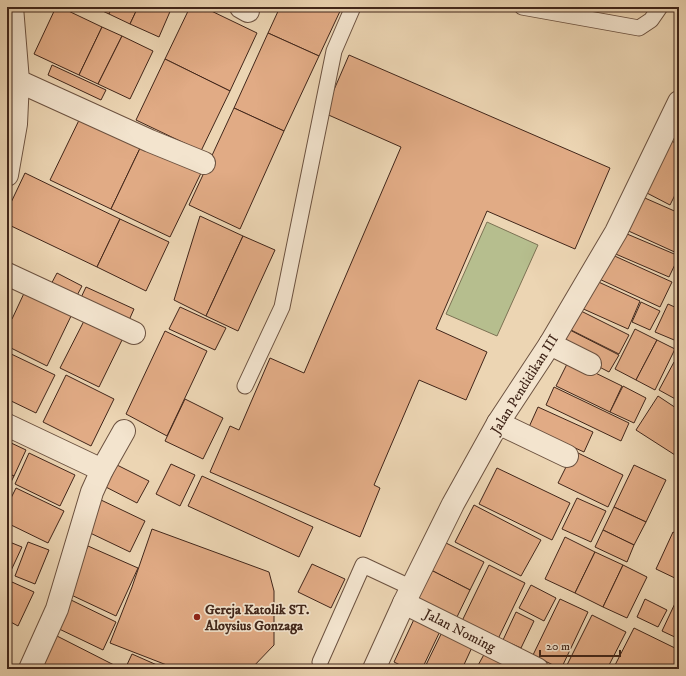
<svg xmlns="http://www.w3.org/2000/svg" width="686" height="676" viewBox="0 0 686 676" font-family="'IM FELL DW Pica',serif">
	<rect width="100%" height="100%" fill="#ecd5b3"/>
	<filter id="stains"><feTurbulence type="fractalNoise" baseFrequency=".005" numOctaves="4"/><feColorMatrix values="0 0 0 0 .2 0 0 0 0 .09 0 0 0 0 .02 0 0 0 .5 -.17"/></filter>
	<radialGradient id="worn" r=".72"><stop offset=".6" stop-color="#630" stop-opacity="0"/><stop offset="1" stop-color="#630" stop-opacity=".3"/></radialGradient>
	<polygon fill="#b6be8e" stroke="#7c7254" points="487,222 538,245 497,336 446,314"/>
	<g fill="#e1ab85" stroke="#41261a">
		<polygon points="56,7 60,7 102,27 79,75 34,54"/>
		<polygon points="94,7 112,7 109,14"/>
		<polygon points="112,7 138,7 130,24 109,14"/>
		<polygon points="138,7 172,7 159,37 130,24"/>
		<polygon points="190,7 203,7 257,33 230,91 165,59"/>
		<polygon points="280,7 342,7 319,56 268,33"/>
		<polygon points="102,27 122,36 98,84 79,75"/>
		<polygon points="268,33 319,56 284,131 234,108"/>
		<polygon points="122,36 153,51 130,99 98,84"/>
		<polygon points="349,55 610,168 575,249 487,211 436,329 487,352 466,400 419,380 374,485 380,488 360,537 210,472 230,426 239,430 270,358 304,373 401,147 324,113"/>
		<polygon points="165,59 230,91 201,151 136,120"/>
		<polygon points="52,65 106,90 101,100 48,75"/>
		<polygon points="234,108 284,131 240,229 189,205"/>
		<polygon points="82,114 143,142 111,209 50,180"/>
		<polygon points="670,140 679,145 679,187 670,205 645,192"/>
		<polygon points="143,142 202,171 170,237 111,209"/>
		<polygon points="25,173 120,219 97,267 7,224 7,211"/>
		<polygon points="638,195 679,213 679,254 622,228"/>
		<polygon points="200,216 243,236 206,316 174,300"/>
		<polygon points="120,219 169,242 146,291 97,267"/>
		<polygon points="620,231 679,256 669,277 611,252"/>
		<polygon points="243,236 275,250 238,331 206,316"/>
		<polygon points="608,253 672,282 660,307 597,278"/>
		<polygon points="57,273 82,286 73,303 48,290"/>
		<polygon points="592,279 640,301 628,329 579,307"/>
		<polygon points="86,287 134,309 126,327 78,304"/>
		<polygon points="26,289 73,312 47,366 7,346 7,316 12,319"/>
		<polygon points="641,302 660,311 650,330 632,322"/>
		<polygon points="668,304 679,309 679,342 655,332"/>
		<polygon points="180,307 226,328 215,350 169,329"/>
		<polygon points="575,308 629,335 619,354 565,327"/>
		<polygon points="85,319 123,338 99,387 60,368"/>
		<polygon points="564,327 619,355 609,372 555,344"/>
		<polygon points="635,329 657,340 636,380 615,369"/>
		<polygon points="165,331 207,351 167,436 126,414"/>
		<polygon points="657,340 675,349 655,390 636,380"/>
		<polygon points="7,352 55,375 36,413 7,399"/>
		<polygon points="569,360 622,386 610,412 556,386"/>
		<polygon points="674,362 679,364 679,401 659,390"/>
		<polygon points="66,375 114,399 91,446 43,422"/>
		<polygon points="623,386 646,398 634,423 610,412"/>
		<polygon points="554,387 629,423 621,441 546,405"/>
		<polygon points="658,396 679,410 679,448 675,455 636,430"/>
		<polygon points="185,399 223,418 203,459 165,441"/>
		<polygon points="538,407 593,432 584,452 529,427"/>
		<polygon points="7,441 26,450 14,476 7,473"/>
		<polygon points="574,451 623,475 608,507 558,483"/>
		<polygon points="29,453 75,475 60,506 15,484"/>
		<polygon points="111,462 149,481 137,503 100,484"/>
		<polygon points="171,464 195,475 180,506 156,494"/>
		<polygon points="634,465 666,480 646,522 614,507"/>
		<polygon points="497,468 570,503 552,540 479,504"/>
		<polygon points="7,473 14,476 7,490"/>
		<polygon points="202,476 313,527 299,557 188,506"/>
		<polygon points="16,488 64,511 48,543 7,523 7,506"/>
		<polygon points="577,498 606,511 591,542 562,529"/>
		<polygon points="101,500 145,521 130,552 86,531"/>
		<polygon points="474,505 541,540 521,576 455,542"/>
		<polygon points="614,507 646,522 634,545 603,530"/>
		<polygon points="152,529 269,572 274,591 274,645 251,669 177,669 110,643 132,587"/>
		<polygon points="603,530 634,545 627,562 595,547"/>
		<polygon points="673,532 679,535 679,580 656,569"/>
		<polygon points="565,537 595,552 575,593 545,579"/>
		<polygon points="7,541 22,547 8,577 7,577"/>
		<polygon points="28,542 49,550 35,584 15,576"/>
		<polygon points="444,542 484,562 470,590 429,569"/>
		<polygon points="88,546 138,568 116,616 67,593"/>
		<polygon points="595,552 623,565 603,607 575,593"/>
		<polygon points="312,564 345,579 331,608 298,592"/>
		<polygon points="489,565 525,583 498,639 462,621"/>
		<polygon points="623,565 647,577 627,618 603,607"/>
		<polygon points="429,569 470,590 456,619 416,597"/>
		<polygon points="12,582 34,592 18,626 7,620 7,593"/>
		<polygon points="531,585 556,598 544,621 519,608"/>
		<polygon points="678,597 679,597 679,639 662,631"/>
		<polygon points="69,599 116,622 103,650 55,627"/>
		<polygon points="560,599 588,612 561,669 533,655"/>
		<polygon points="645,599 667,610 658,627 637,617"/>
		<polygon points="516,612 534,621 521,648 503,640"/>
		<polygon points="416,615 442,627 422,669 408,669 394,662"/>
		<polygon points="592,615 626,632 607,669 570,669 566,667"/>
		<polygon points="444,628 474,643 462,669 424,669"/>
		<polygon points="634,628 679,650 679,654 672,669 613,669"/>
		<polygon points="55,635 114,665 112,669 38,669"/>
		<polygon points="487,649 506,659 501,669 476,669"/>
		<polygon points="132,654 166,669 125,669"/>
	</g>
	<g fill="none" stroke-linecap="round" stroke-linejoin="round">
		<g stroke="#6c5240" stroke-width="17">
			<g id="service">
				<polyline points="522,7 639,28 651,20 660,7"/>
				<polyline points="245,386 282,307 334,51 353,7"/>
				<polyline points="320,662 363,565 412,588"/>
			</g>
		</g>
		<g stroke="#6c5240" stroke-width="24">
			<g id="minor">
				<polyline points="241,7 248,11"/>
				<polyline points="18,81 150,141 204,163"/>
				<polyline points="7,175 16,124 18,81 12,7"/>
				<polyline points="7,274 134,333"/>
				<polyline points="550,344 590,364"/>
				<polyline points="498,423 567,456"/>
				<polyline points="7,425 102,470"/>
				<polyline points="404,603 537,669"/>
				<polyline points="30,669 57,609 92,492 102,470 124,431"/>
			</g>
		</g>
		<g stroke="#6c5240" stroke-width="24">
			<polyline id="tertiary" points="374,669 404,603 453,504 498,423 550,344 616,232 679,102"/>
		</g>
		<use href="#service" stroke="#f3e4ce" stroke-width="15"/>
		<use href="#minor" stroke="#f3e4ce" stroke-width="22"/>
		<use href="#tertiary" stroke="#f3e4ce" stroke-width="22"/>
	</g>
	<circle fill="#8f2418" stroke="#f3e4ce" stroke-width="1.5" cx="197" cy="617" r="4"/>
	<g text-anchor="middle" stroke-width="3.5" stroke-linejoin="round" paint-order="stroke">
		<g font-size="14" fill="#41261a" stroke="#f3e4ce">
			<text transform="translate(524 384) rotate(-58)" y="5">Jalan Pendidikan III</text>
			<text transform="translate(460 630) rotate(27)" y="5">Jalan Noming</text>
		</g>
		<g font-size="14" font-weight="bold" fill="#41261a" stroke="#f3e4ce" text-anchor="start">
			<text x="205" y="614">Gereja Katolik ST.<tspan x="205" dy="16">Aloysius Gonzaga</tspan></text>
		</g>
	</g>
	<rect width="686" height="676" fill="none" stroke="#ecd5b3" stroke-width="24"/>
	<rect x="8" y="8" width="670" height="660" fill="none" stroke="#41261a" stroke-width="2"/>
	<rect x="12" y="12" width="662" height="652" fill="none" stroke="#41261a"/>
	<path d="M540 650v6h80v-6" fill="none" stroke="#41261a" stroke-width="2"/>
	<text x="546" y="650" font-size="12" fill="#41261a" stroke="#f3e4ce" stroke-width="3" paint-order="stroke">20 m</text>
	<rect width="100%" height="100%" filter="url(#stains)"/>
	<rect width="100%" height="100%" fill="url(#worn)"/>
</svg>
